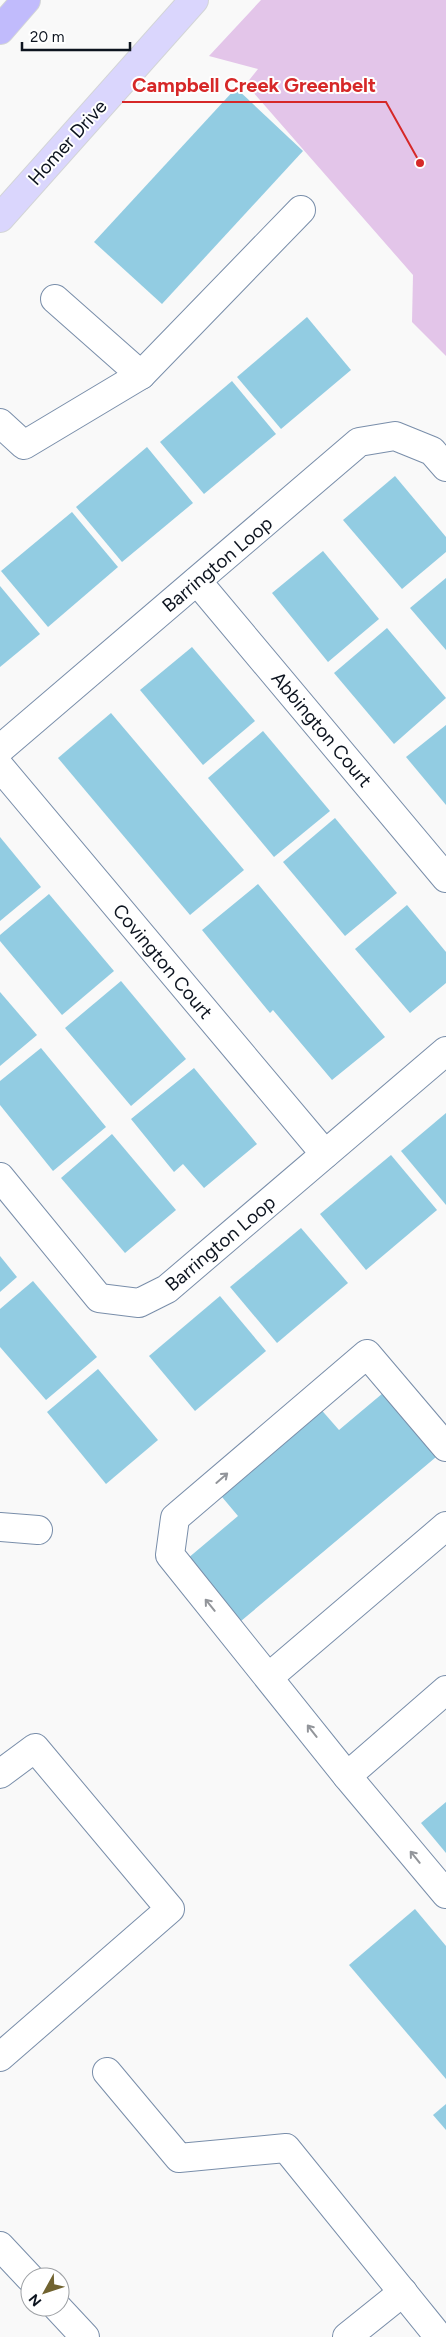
<svg xmlns="http://www.w3.org/2000/svg" width="446" height="2337" viewBox="0 0 446 2337" font-family="Figtree,sans-serif">
	<rect width="100%" height="100%" fill="#f9f9f9"/>
	<polygon fill="#e3c5e9" points="261,0 446,0 446,356 412,322 413,275 246,84 258,69 209,56"/>
	<g fill="#92cce2">
		<polygon points="236,88 303,151 162,304 94,242"/>
		<polygon points="307,317 351,370 281,429 237,377"/>
		<polygon points="232,381 276,434 204,494 160,442"/>
		<polygon points="147,447 193,503 122,562 76,507"/>
		<polygon points="395,476 446,537 446,552 402,589 343,520"/>
		<polygon points="72,512 118,567 48,627 1,571"/>
		<polygon points="323,551 379,619 328,662 272,593"/>
		<polygon points="446,578 446,650 410,608"/>
		<polygon points="0,586 40,634 0,667"/>
		<polygon points="387,628 446,698 394,744 334,673"/>
		<polygon points="192,647 255,721 203,765 140,690"/>
		<polygon points="111,713 244,870 190,915 58,758"/>
		<polygon points="446,725 446,805 406,757"/>
		<polygon points="263,731 330,811 274,857 208,778"/>
		<polygon points="335,818 397,893 345,936 283,862"/>
		<polygon points="0,837 41,887 0,921"/>
		<polygon points="258,884 385,1037 332,1080 273,1010 270,1013 202,930"/>
		<polygon points="49,894 114,971 62,1015 0,941 0,935"/>
		<polygon points="407,905 446,952 446,983 410,1013 355,949"/>
		<polygon points="121,981 186,1059 131,1106 65,1028"/>
		<polygon points="0,992 37,1035 0,1066"/>
		<polygon points="41,1048 106,1127 53,1171 0,1105 0,1081"/>
		<polygon points="194,1068 257,1144 204,1188 183,1164 174,1172 131,1119"/>
		<polygon points="446,1113 446,1205 401,1151"/>
		<polygon points="112,1134 176,1210 125,1253 61,1178"/>
		<polygon points="391,1155 437,1210 366,1270 320,1214"/>
		<polygon points="301,1228 348,1283 277,1343 230,1287"/>
		<polygon points="0,1256 17,1277 0,1292"/>
		<polygon points="33,1281 97,1357 46,1400 0,1347 0,1309"/>
		<polygon points="220,1296 266,1351 195,1411 149,1356"/>
		<polygon points="98,1369 158,1440 106,1484 47,1412"/>
		<polygon points="389,1388 442,1452 241,1621 187,1559 238,1516 217,1491 318,1406 339,1430"/>
		<polygon points="446,1802 446,1853 421,1823"/>
		<polygon points="415,1909 446,1946 446,2079 349,1965"/>
		<polygon points="446,2104 446,2130 433,2115"/>
	</g>
	<g fill="none" stroke-linecap="round" stroke-linejoin="round">
		<g stroke="#798eaa" stroke-width="30">
			<g id="minor">
				<polyline points="55,299 141,375"/>
				<polyline points="0,423 24,445 141,375 301,210"/>
				<polyline points="197,581 446,878"/>
				<polyline points="0,749 359,442 395,436 432,451 446,467"/>
				<polyline points="0,767 325,1154"/>
				<polyline points="0,1177 99,1298 139,1303 167,1289 446,1051"/>
				<polyline points="446,1447 367,1354 175,1518 170,1555 347,1776 446,1894"/>
				<polyline points="0,1527 38,1530"/>
				<polyline points="269,1677 446,1526"/>
				<polyline points="0,1774 35,1748 170,1909 0,2057"/>
				<polyline points="347,1776 446,1690"/>
				<polyline points="107,2072 179,2158 286,2148 439,2337"/>
				<polyline points="0,2246 30,2278"/>
				<polyline points="57,2307 85,2337"/>
				<polyline points="347,2337 403,2292"/>
			</g>
		</g>
		<g stroke="#d3d5d7" stroke-width="30">
			<polyline id="major" points="0,218 194,0"/>
		</g>
		<g stroke="#d3d5d7" stroke-width="30">
			<polyline id="highway" points="0,30 26,0"/>
		</g>
		<use href="#minor" stroke="#fff" stroke-width="28"/>
		<use href="#major" stroke="#dad6fd" stroke-width="28"/>
		<use href="#highway" stroke="#c1bbfc" stroke-width="28"/>
	</g>
	<defs><path id="oneway-shaft" d="M-6 0H5M1.5-3L5.5 0L1.5 3" fill="none" stroke-width="1.6" stroke-linecap="round" stroke-linejoin="round" transform="scale(1.25)"/></defs>
	<g stroke="#92959a">
		<use href="#oneway-shaft" transform="translate(222 1478) rotate(-41)"/>
		<use href="#oneway-shaft" transform="translate(210 1605) rotate(-129)"/>
		<use href="#oneway-shaft" transform="translate(312 1731) rotate(-128)"/>
		<use href="#oneway-shaft" transform="translate(415 1857) rotate(-129)"/>
	</g>
	<g text-anchor="middle" stroke-width="4" stroke-linejoin="round" paint-order="stroke">
		<g font-size="19" fill="#0d141f" stroke="#fff">
			<text transform="translate(67 142) rotate(-48)" y="7">Homer Drive</text>
			<text transform="translate(217 564) rotate(-40)" y="7">Barrington Loop</text>
			<text transform="translate(322 729) rotate(50)" y="7">Abbington Court</text>
			<text transform="translate(163 961) rotate(50)" y="7">Covington Court</text>
			<text transform="translate(220 1243) rotate(-40)" y="7">Barrington Loop</text>
		</g>
	</g>
	<path fill="none" stroke="#d62828" stroke-width="2" d="M420 163L386 102H122"/>
	<circle fill="#d62828" stroke="#fff" stroke-width="2" cx="420" cy="163" r="5"/>
	<g font-size="20" text-anchor="middle" font-weight="bold" fill="#d62828" stroke="#fff" stroke-width="4" stroke-linejoin="round" paint-order="stroke">
		<text x="254" y="92">Campbell Creek Greenbelt</text>
	</g>
	<g transform="translate(45 2292) rotate(230)"><circle r="24" fill="#ffffff" stroke="#9ea1a5"/>
	<path d="M0-4L9 19L0 12L-9 19Z" fill="#716330"/>
	<text y="-8" font-size="14" font-weight="bold" text-anchor="middle" fill="#0d141f">N</text>
	</g>
	<path d="M22 42v8h108v-8" fill="none" stroke="#0d141f" stroke-width="2.5"/>
	<text x="30" y="42" font-size="15" fill="#0d141f" stroke="#ffffff" stroke-width="4" paint-order="stroke">20 m</text>
</svg>
